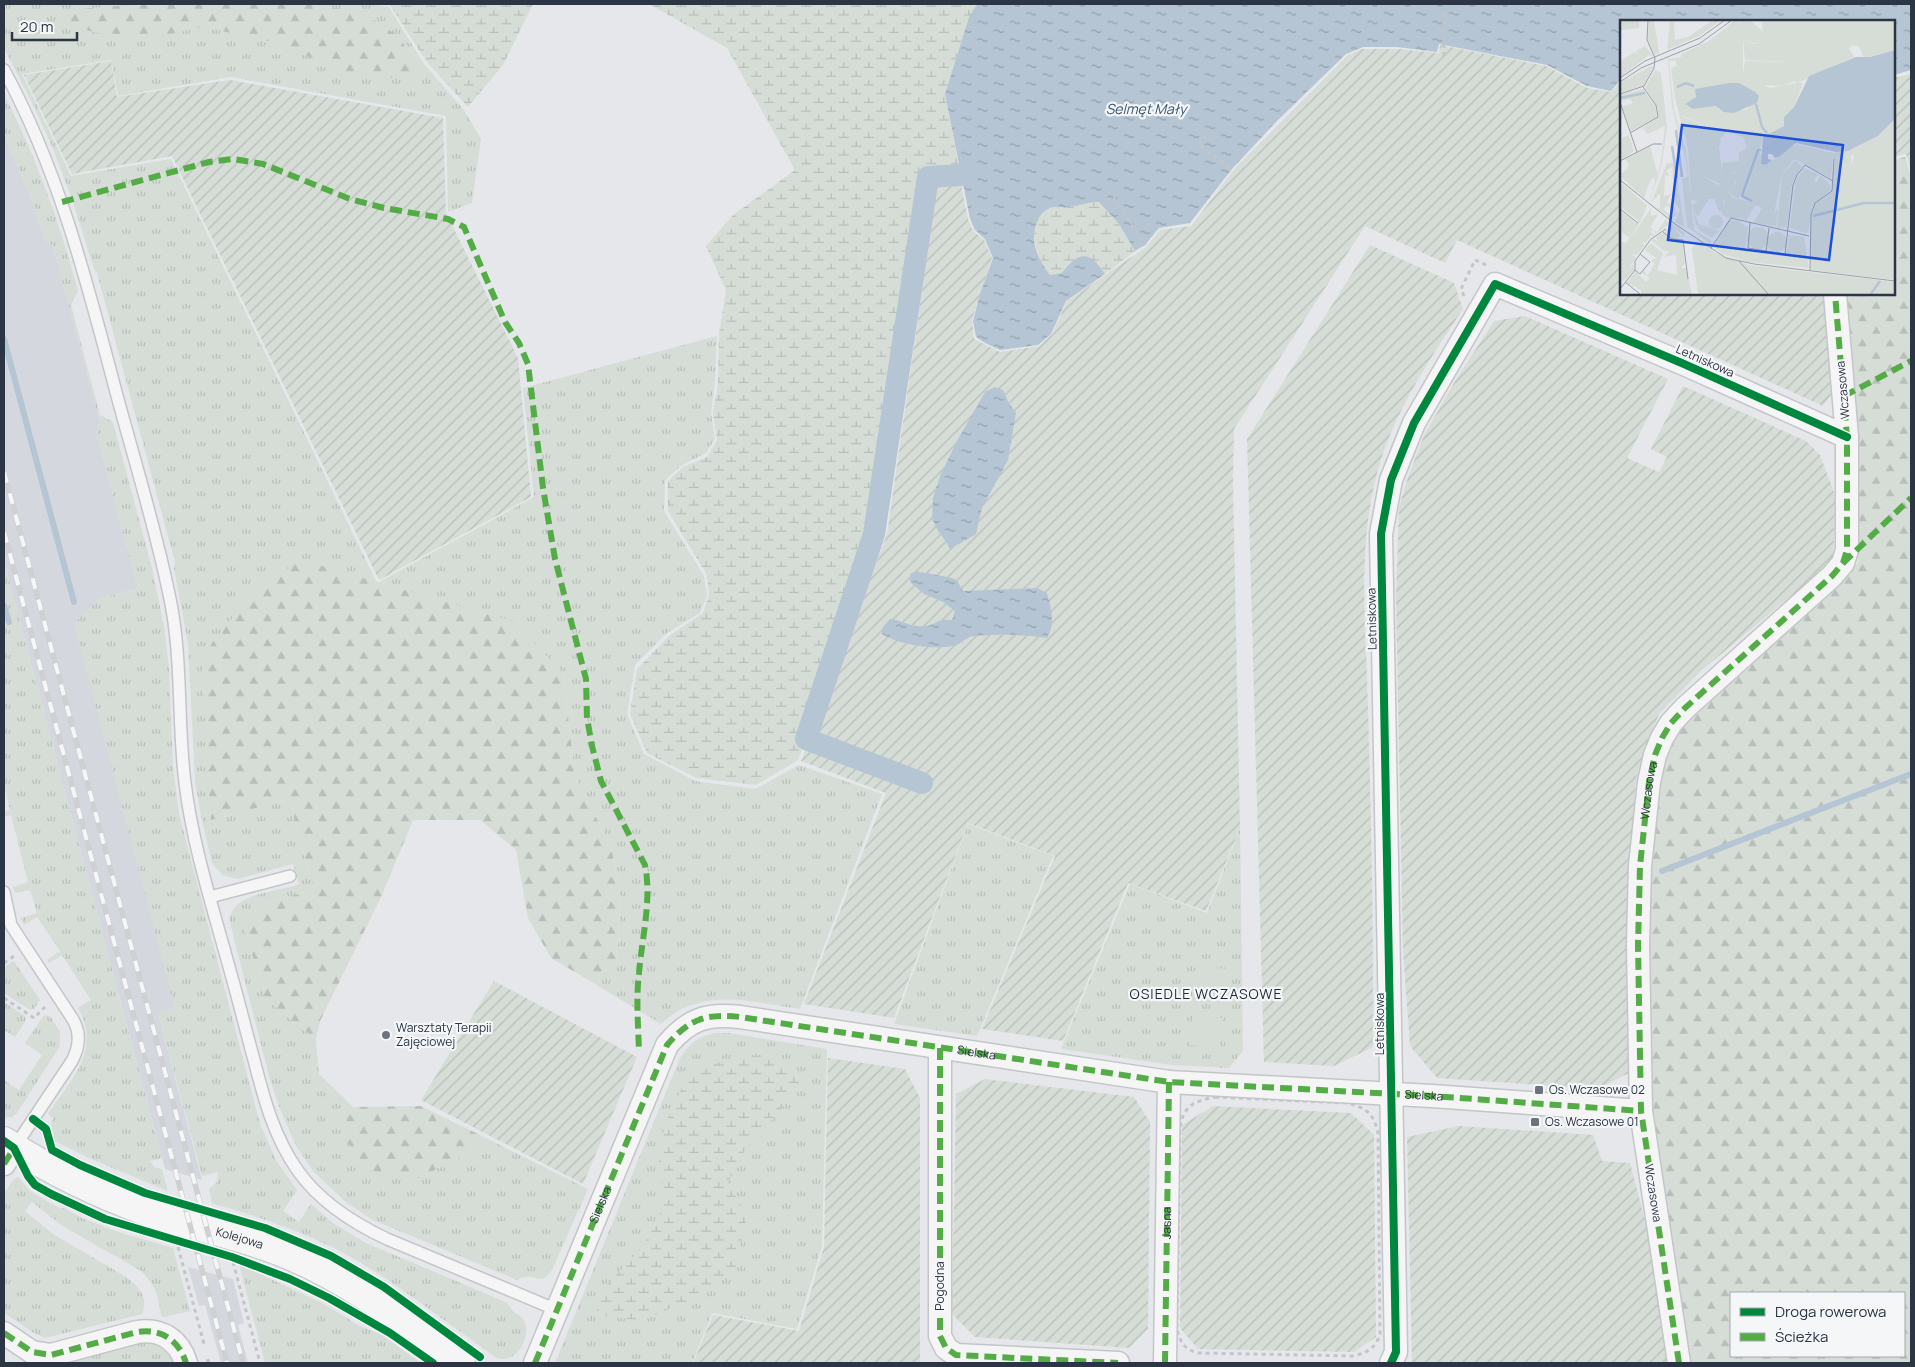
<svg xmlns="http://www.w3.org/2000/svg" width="1915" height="1367" viewBox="0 0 1915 1367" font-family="Manrope,sans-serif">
	<defs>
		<pattern id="grass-tufts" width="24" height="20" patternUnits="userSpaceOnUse" patternTransform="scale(1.25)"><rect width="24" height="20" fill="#d6ddd6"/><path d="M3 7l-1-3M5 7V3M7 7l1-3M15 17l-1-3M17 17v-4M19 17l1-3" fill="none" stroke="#b8beb9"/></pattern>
		<pattern id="forest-firs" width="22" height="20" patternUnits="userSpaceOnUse" patternTransform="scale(1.25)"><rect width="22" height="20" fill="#d6ddd6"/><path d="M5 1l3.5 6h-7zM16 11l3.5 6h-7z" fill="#b8beb9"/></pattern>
		<pattern id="wetland-marsh" width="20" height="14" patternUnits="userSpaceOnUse" patternTransform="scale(1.25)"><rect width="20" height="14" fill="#d6ddd6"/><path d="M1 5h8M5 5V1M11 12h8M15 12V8" fill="none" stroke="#b8beb9"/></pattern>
		<pattern id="garden-furrows" width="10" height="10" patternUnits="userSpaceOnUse" patternTransform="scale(1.25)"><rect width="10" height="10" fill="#d6ddd6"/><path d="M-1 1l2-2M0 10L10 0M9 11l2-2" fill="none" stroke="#b8beb9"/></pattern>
		<pattern id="water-ripples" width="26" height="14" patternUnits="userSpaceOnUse" patternTransform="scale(1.25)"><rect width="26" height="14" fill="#b5c5d3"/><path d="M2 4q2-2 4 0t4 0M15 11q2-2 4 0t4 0" fill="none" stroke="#93a1ad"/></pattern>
	</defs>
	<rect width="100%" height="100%" fill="#e5e7ea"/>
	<g fill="#d4d7dd">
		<polygon points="4,136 33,202 45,240 53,246 100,422 97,436 138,588 98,599 175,1008 158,1013 202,1180 165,1169 4,561"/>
		<polygon points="188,1267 233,1279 244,1323 238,1325 248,1363 221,1363 205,1305 199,1306"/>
	</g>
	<g fill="url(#grass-tufts)">
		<path d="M4,4H371L389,7L424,64L464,110L481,139L472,203L448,212L446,116L231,77L118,96L111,60L22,74L71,176L171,159L377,583L534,497L523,388L717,336L715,383L711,414L715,439L706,453L682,465L665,480L664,511L704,576L707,596L700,613L667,633L635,665L627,714L644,754L695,781L755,789L799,765L882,794L800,1009C750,1002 702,986 661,1024L590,981L616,963L621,899L611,847L575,775L563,673L211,820L289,799L314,890L263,903L266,999L316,1039L319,1074L353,1107L341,1133L459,1158L484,1137L588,1189L552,1270C541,1286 537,1275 525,1277C522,1277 519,1279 517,1280L373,1220L347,1203L314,1172L296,1146L279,1106L270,1080L229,919C236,891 276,893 299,884L293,864L238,879L222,875L212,863L201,816L195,782L188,644L174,568L175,562L97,273L94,269L72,199L53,149L35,109L4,48Z"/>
		<path d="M4,94C36,157 60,223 78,291L71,305L100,415L113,422L152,568L164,626L169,668L173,767L179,814L260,1124L276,1160L297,1190L283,1211L299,1222L311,1204L333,1223L364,1242L508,1303C513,1316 522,1313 525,1323C531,1338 515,1367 495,1357C447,1323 401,1286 351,1257C307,1233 260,1217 212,1203L209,1189L217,1182L218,1172L202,1176L158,1013L175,1008L74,624L98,599L138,588L97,436L100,422L53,246L45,240L33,202L4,136Z"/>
		<path d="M4,561L162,1158L150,1161L154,1167L162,1169L168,1191L91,1159L55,1141L51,1122L53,1118L48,1114C71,1080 102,1050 78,1008L91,1000L62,955L49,963L47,960L60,951L37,917L24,925L21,918L37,913L30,890L15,893L13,887L28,882L11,815L4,817V812L10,810L4,784Z"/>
		<polygon points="968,824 1053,856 977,1036 894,1024"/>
		<polygon points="1240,829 1243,1051 1229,1068 1172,1065 1061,1049 1130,884 1207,913"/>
		<polygon points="14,961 40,1000 34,1009 30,1010 4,993 4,967"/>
		<polygon points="4,1002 25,1016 26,1020 15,1037 4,1030"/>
		<polygon points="44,1015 50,1016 60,1032 60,1046 17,1113 12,1117 4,1118 4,1080 19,1090 42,1055 25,1043"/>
		<path d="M715,1033H729L827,1049L822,1246L797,1329L712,1313L692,1363H555L680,1058C691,1042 696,1038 715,1033Z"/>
		<path d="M18,1177L30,1191L59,1208H64L80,1217L118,1232L173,1248L190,1311L165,1317L161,1316C159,1297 155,1284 141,1271L61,1225L32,1202L25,1211L53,1234L128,1278C139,1287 149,1298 142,1314L45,1338L34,1333L4,1313V1193L13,1180Z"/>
		<polygon points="241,1265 324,1304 358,1325 382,1335 421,1363 265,1363 240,1268"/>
		<path d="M143,1342C160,1343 166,1349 175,1362L61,1363Z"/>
	</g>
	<g fill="url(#forest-firs)" fill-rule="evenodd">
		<polygon points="142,4 308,4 362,12 398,36 421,70 407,80 343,71 273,42 203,27 161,36 109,36 67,25 66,10"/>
		<path d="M1905,157L1911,176V1363H1691L1654,1126L1646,943L1652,841L1660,773L1676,734L1858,563V440L1845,294H1894V160ZM1731,1293H1904V1356H1731Z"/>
		<polygon points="301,560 513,621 563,673 575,775 611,847 621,899 616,963 590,981 551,958 528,918 516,850 480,820 413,820 382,895 320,1021 316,1039 266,999 244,928 263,903 314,890 289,799 211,820 202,667 212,643 255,590"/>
		<polygon points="421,1106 484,1137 459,1158 412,1181 368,1170 341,1133 353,1107"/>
	</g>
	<g fill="url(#wetland-marsh)">
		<polygon points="383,4 533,4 503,65 468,107 426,61 390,5"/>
		<polygon points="649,4 977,4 969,17 945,94 962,183 936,184 885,534 798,760 756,785 696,778 647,753 630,714 637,669 669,636 703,613 709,595 707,575 668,511 668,481 683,467 707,457 717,440 713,413 718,383 719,334 726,290 706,246 733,215 795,170 727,48"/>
		<path d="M1087,202H1099L1119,224L1135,251L1105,274L1098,263L1070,262L1062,273L1050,276C1037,258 1022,221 1049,208C1055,205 1062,208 1068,207C1075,206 1081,204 1087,202Z"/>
		<polygon points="760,1056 781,1061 800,1083 785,1105 746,1148 728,1182 747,1217 735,1268 701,1295 642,1321 597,1315 598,1295 642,1247 659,1218 664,1189 659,1163 661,1139 671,1110 683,1086 707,1065 747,1057"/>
	</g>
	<g fill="#d6ddd6">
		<polygon points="1196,967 1229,969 1226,1003 1193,1000"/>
		<polygon points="1193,1016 1222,1018 1220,1048 1190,1045"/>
	</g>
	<g fill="url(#garden-furrows)">
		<polygon points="1440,45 1546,66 1587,88 1611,92 1621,81 1621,294 1826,294 1834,391 1823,406 1457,240 1445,263 1365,226 1234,429 1233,482 1240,828 1206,911 1128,883 1063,1041 982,1029 1055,856 968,823 894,1018 804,1004 886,793 801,761 887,534 937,186 961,184 968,219 973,231 984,240 992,258 972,320 974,339 1000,352 1039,346 1052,334 1067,301 1146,247 1160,230 1191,226 1236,167 1348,55 1362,49 1397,49 1439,53"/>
		<polygon points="111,61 117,97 230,80 443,118 446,213 518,358 531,497 379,580 172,156 72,174 24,75"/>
		<polygon points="1911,74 1911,170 1906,154 1894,157 1894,78"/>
		<path d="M1370,245L1454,283L1463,309C1431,357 1397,408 1380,463C1356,541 1366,627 1368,707C1371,820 1374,934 1373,1047L1334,1066L1264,1062L1247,439Z"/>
		<polygon points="1525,316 1668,379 1627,458 1659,472 1667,457 1651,449 1683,386 1806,441 1820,455 1836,498 1833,561 1702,670 1659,714 1646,747 1636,779 1631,872 1631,1072 1597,1089 1437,1078 1410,1046 1403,951 1396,597 1399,508 1407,480 1424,435 1455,381 1494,321"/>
		<polygon points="494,981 637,1057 583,1184 421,1100"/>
		<polygon points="828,1058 905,1069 920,1098 920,1363 693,1363 713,1315 799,1331 824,1247"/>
		<polygon points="985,1079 1134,1097 1150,1122 1148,1329 1129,1348 975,1337 952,1314 956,1094"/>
		<polygon points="1213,1106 1351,1113 1374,1135 1376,1337 1354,1352 1198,1349 1180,1328 1182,1125"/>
		<polygon points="1459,1126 1593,1135 1602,1161 1630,1163 1646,1224 1668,1363 1412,1363 1407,1137"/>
	</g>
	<g fill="url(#water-ripples)">
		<path d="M977,4H1911V70L1894,75V21H1621V79L1611,91L1587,86L1547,65L1439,44L1437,52L1397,47H1363L1346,54L1277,121L1232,169L1190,223L1159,228L1145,245L1135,251L1119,224L1099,202C1087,202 1076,207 1065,207C1060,208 1054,206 1050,208C1043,211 1040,215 1037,222C1029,241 1038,259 1050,275L1062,273C1078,251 1090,250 1105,274L1066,301L1051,334L1038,345L1000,350L985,343L976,337L973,321L980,294L993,258L985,239L975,230L970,219L945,94L969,17Z"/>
		<polygon points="995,387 1003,390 1009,403 1016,413 1008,460 982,508 976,534 959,544 950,548 937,529 932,518 933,498 940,476 957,441 985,392"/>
		<path d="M916,571C925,574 951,576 956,580C959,583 961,588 963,591L1037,588L1047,593C1051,609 1056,623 1047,638C1023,634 998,634 974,636C966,637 961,645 953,646C933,650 900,645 882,634L883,627L890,619C902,620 912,628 925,626C937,625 936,618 952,620L955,611L943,602L924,594L910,582V574Z"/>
	</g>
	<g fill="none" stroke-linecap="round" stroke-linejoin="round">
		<g stroke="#b5c5d3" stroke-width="6">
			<polyline points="4,339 74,602"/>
			<polyline points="4,606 9,622"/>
			<polyline points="1662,871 1911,774"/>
		</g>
		<polyline stroke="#b5c5d3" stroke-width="22" points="922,783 806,739 874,534 928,177 961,175"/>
		<g stroke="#c3c5c8" stroke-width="14">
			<g id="service">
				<path d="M4,70C59,171 87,282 116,392C134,459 155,526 169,594C183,657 177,720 185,783C193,848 214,911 231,974C239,1002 246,1031 254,1060C264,1099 274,1137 298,1171C320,1202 353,1223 387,1239L557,1310"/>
				<path d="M4,892L11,925L72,1018C81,1032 80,1046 72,1061L14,1148"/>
				<polyline points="210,897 290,876"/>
			</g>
		</g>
		<g stroke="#c3c5c8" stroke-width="25">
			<g id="minor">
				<polyline points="940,1048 940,1336 946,1348 956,1355 1118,1363"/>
				<polyline points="4,1164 14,1148"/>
				<path d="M4,1333L32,1352L51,1355L137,1332C161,1328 179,1340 186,1363"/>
				<path id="s1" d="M535,1363L667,1045C689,1019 707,1013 740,1017L1169,1082L1432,1096L1641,1111"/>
				<path id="s2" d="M1165,1363L1169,1082"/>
				<polyline points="1391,1363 1396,1352 1381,534 1391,480 1414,423 1495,284 1684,364 1847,437"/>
				<path id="s3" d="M1679,1363L1641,1111L1638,945L1640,866L1649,782L1655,755L1662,738L1671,723L1685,708L1832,576L1843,563L1847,550V437L1835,294"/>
			</g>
		</g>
		<g stroke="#c3c5c8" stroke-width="30">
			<g id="tertiary">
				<path id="s4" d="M4,1141C48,1169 93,1192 143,1210C188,1226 236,1234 281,1252C347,1278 404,1322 461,1363"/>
			</g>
		</g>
		<g stroke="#c4c5ca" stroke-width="3" stroke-dasharray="4 4" stroke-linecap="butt">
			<polyline points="1444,12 1444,60"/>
			<polyline points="1621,79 1621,69"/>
			<polyline points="1206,135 1198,145 1232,169"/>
			<polyline points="1107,201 1113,197 1145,245"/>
			<polyline points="1464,296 1461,289 1475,260 1486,265"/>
			<polyline points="4,963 14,956"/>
			<polyline points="4,998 34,1018 45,1007"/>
			<path d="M1215,1097L1346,1103C1365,1107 1374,1113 1378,1133L1380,1334C1376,1348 1368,1352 1354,1356L1199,1353C1185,1350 1180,1343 1177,1329L1180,1128C1183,1106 1194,1101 1215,1097Z"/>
			<polyline points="178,1247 204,1344"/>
			<polyline points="233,1262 260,1363"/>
			<polyline points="206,1361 211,1360 212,1363"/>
		</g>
		<use href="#service" stroke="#f5f5f6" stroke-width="11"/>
		<use href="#minor" stroke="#f5f5f6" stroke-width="22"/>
		<use href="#tertiary" stroke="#f5f5f6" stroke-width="28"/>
		<g stroke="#ced0d2" stroke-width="5.5">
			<g id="rail">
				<polyline points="4,472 243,1363"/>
				<polyline points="4,532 227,1363"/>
			</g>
		</g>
		<use href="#rail" stroke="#f4f6f8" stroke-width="4" stroke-dasharray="11" stroke-linecap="butt"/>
		<g stroke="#54ac47" stroke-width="6" stroke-dasharray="12 6" stroke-linecap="butt">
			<path d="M62,202L209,162L233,159L263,164L350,199L384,208L448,219L464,227L505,322L519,343L528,364L543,488L555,559L586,679L587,718L592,746L601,781L645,865C652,900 642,937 639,973C636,998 638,1024 639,1050"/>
			<polyline points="1844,396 1911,361"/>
			<polyline points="1843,563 1911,498"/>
			<polyline points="940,1048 940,1336 946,1348 956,1355 1118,1363"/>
			<polyline points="4,1164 14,1148"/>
			<path d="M4,1333L32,1352L51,1355L137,1332C161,1328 179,1340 186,1363"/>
			<path d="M535,1363L667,1045C689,1019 707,1013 740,1017L1169,1082L1432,1096L1641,1111"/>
			<polyline points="1165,1363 1169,1082"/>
			<polyline points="1679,1363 1641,1111 1638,945 1640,866 1649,782 1655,755 1662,738 1671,723 1685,708 1832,576 1843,563 1847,550 1847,437 1835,294"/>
		</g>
		<g stroke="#f4f6f8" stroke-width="11">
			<g id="cycleway">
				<polyline points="33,1119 46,1129 52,1150 80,1165 145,1193 265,1228 331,1256 384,1287 480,1357"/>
				<polyline points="4,1141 14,1148 28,1176 35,1185 51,1194 105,1219 232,1257 290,1279 329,1298 390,1333 433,1363"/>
				<polyline points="1391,1363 1396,1352 1381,534 1391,480 1414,423 1495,284 1684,364 1847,437"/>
			</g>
		</g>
		<use href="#cycleway" stroke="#00873e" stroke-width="8"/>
	</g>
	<g fill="#6d737d" stroke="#f4f6f8" stroke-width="2">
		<circle cx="386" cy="1035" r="5"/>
		<rect x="1534" y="1085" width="10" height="10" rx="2.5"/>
		<rect x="1530" y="1117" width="10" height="10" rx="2.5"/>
	</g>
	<g text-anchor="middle" stroke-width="4.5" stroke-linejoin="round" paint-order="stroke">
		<g font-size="12" fill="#2c3543" stroke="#f4f6f8">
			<text transform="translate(1705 361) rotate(24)" y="4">Letniskowa</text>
			<text transform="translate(1843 390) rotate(-95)" y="4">Wczasowa</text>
			<text transform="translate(1372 619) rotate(-91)" y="4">Letniskowa</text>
			<text dy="4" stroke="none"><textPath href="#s3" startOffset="576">Wczasowa</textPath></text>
			<text transform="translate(1380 1024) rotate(-90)" y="4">Letniskowa</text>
			<text dy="4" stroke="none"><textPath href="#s1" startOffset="666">Sielska</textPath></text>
			<text dy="4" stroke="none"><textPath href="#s1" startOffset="1116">Sielska</textPath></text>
			<text transform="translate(1653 1193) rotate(81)" y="4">Wczasowa</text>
			<text dy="4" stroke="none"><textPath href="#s1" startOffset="171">Sielska</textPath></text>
			<text dy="4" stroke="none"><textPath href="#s2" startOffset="140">Jasna</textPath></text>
			<text dy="4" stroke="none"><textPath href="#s4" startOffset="256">Kolejowa</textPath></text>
			<text transform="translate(940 1286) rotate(-90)" y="4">Pogodna</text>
		</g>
		<g font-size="12" fill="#2c3543" stroke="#f4f6f8" text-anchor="start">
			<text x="396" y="1032">Warsztaty Terapii<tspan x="396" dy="14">Zajęciowej</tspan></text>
			<text x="1549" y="1094">Os. Wczasowe 02</text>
			<text x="1545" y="1126">Os. Wczasowe 01</text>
		</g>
		<g font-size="14" font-style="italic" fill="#385576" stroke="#f4f6f8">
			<text x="1146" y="114">Selmęt Mały</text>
		</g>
		<g font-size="14" letter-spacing="1" fill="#1e2634" stroke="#f4f6f8">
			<text x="1206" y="999">OSIEDLE WCZASOWE</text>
		</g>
	</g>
	<g transform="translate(1620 20)">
		<rect width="275" height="275" fill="#e5e7ea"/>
		<path d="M29,0H34L39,33L35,35L28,22ZM50,0H54L55,20L68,17L93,0H102L79,16L47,30ZM115,0H121L117,4L123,19V54L150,68L177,63L172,76L156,82L125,64L75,69L76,77L63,88V97L95,110L101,122L98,128V120L64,112L66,121L75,120L88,158L102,153V143L119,141L118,150L113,153L115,163L108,172L113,178L128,181L119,198H107L102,194L105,183L99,163L82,156L72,176L78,175L79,183L74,192L79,204L99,211L92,218L79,210L75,202L72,185L78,181L71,180L68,129L55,78L51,48L57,46L55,40L49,41L54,90L66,130L74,210L91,220V225L67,206L62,159L68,156L66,142L52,87L48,39L61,37V34L89,21ZM25,26L33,36L29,35L0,57V41L15,32L20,35L16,31ZM31,46L33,47L24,65L0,73V63ZM35,50L41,53L47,107L42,143L36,163L29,182L41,142L45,106L27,114L24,108L18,111L39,97L37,85L25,68ZM23,69L35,85L37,97L11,111L2,86L12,84L11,79L1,81L0,75ZM47,143H55L64,207L55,202L60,190L55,183L52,147L46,151L50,156L45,155L44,176L51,174L47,182L51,185L52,179L55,190L53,193L48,185L43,189L52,197L56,191L57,194L51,199L34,186L40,189V173L31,183ZM27,185L23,196L10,220L31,188V196L38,194L30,208L37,212L46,199L49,204L36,214L33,210L30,211L35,215L31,216L26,223L21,222L25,225L17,235L12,234L16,238L8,249L13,244L14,250L4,261L0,260V223L7,222ZM158,188L156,206L141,204L148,191L154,194ZM113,200L121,202L118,218L116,225L109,223L102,234L94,227L108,201ZM52,204L64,212L65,217L53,207L61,217L52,218L45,212ZM43,213L62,220L65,243L61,248H66L72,275H21V270L7,263L15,251L26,262L30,258L22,253L24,250L27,256L35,244L31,241L36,238L25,230L31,223L43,233L37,250L57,255L56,235L44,237L49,231H44L32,221L34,218L38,222L36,217ZM74,225L88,226L95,233L77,237L84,273L78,274L72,229Z" fill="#d6ddd6"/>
		<path d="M94,0H99L82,13L61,22ZM142,0H275V30L244,38L239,27L233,25L229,28L234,37L177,63L174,61L181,51L196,47V35L169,42L125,40L123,19L134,24L143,22ZM40,65L42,75L41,84L29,69ZM275,99V260L191,250V202L195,184L212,172L215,139L221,138L223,147L232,145L235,128L258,116ZM82,156L103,168L104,193L99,191L94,179H89L78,196L74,192L73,186L79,183L78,176H72V163ZM83,229L129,245L275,262V275H72L83,273L77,237Z" fill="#d6ddd6"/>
		<path d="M122,0H130L143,12V22L134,23L123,19L117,5ZM196,35V47L181,51L174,61L163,66L143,65L123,54L125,41L169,42ZM119,63L131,66L156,82L172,76L177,63H183L174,87L164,97V106L143,117L131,159L118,179L108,172L116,163L113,155L118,150L119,133L127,128L123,117L107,111L100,119L95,110L63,96L61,93L65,84L73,89L92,85L100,90H126L132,85ZM111,202L118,205L111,212V219L99,222Z" fill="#d6ddd6"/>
		<path d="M19,0V8L0,10V2ZM64,112L98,120L102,153L88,158L75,120L67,121ZM9,115L14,131L0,141V119ZM176,124L213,133L236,128V134L231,136L232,145L222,147L221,138L213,139L211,158L174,139L162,154L154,194L148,191L141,204L134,202L142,188L135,185L127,200L119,198L128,181L122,178L131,159L139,131L143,137L141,144L146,145ZM30,126L38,156L36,162L33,157L30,161L24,178L0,156L9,146L6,139ZM175,140L182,146L172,163L167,207L157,208L162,155ZM184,148L198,154L194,161L197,162L200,155L211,166L210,171L193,185L188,212L185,213L170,208L175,162ZM2,164L27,185L19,201L0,187ZM0,191L18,204L9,217L0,211ZM89 202a7 7 0 1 1 14 0a7 7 0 1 1-14 0ZM121,203L128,207L125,229L134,232L166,236L169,215L184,217L189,248L129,242L102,234L109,223L116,225ZM127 218a11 11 0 1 1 22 0a11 11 0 1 1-22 0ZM147 222a10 10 0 1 1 20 0a10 10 0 1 1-20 0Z" fill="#d6ddd6"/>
		<path d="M275,30V99L258,116L228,131L216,132L176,123L160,136L155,138L152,134H148V139L152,140L146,145L141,144L143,117L164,106V97L174,87L189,56L236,37H250ZM109,63H119L135,72L139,76L137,83L114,93L104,92L95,86L73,89L65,84L76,77L75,69Z" fill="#b5c5d3"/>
		<path fill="none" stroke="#b5c5d3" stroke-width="2.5" d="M57,67L66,63L74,66M0,78L25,73M136,84L142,107L147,113M56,110L62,157M52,126L57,158M132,181L122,176L138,130H141M193,196L244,183H275M250,275L260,261"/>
		<path fill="none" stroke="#9ba0a7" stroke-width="1" d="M0,58L25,41L80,18L105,0M0,62L21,48L79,24L112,0M0,74L24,66L34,48L35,38L27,20L28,0M0,82L17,132M10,113L38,97L36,85L23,67M0,141L33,124H42M0,160L55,204L106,238L134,244L275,261M0,189L18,203M130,203L128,228L165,234L173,165L177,155L185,145L213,161M43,212L52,219L63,220L68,259M91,228L111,198L189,216M146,232L149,208M20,234L30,242L20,254L15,250V241L31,219L46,209M119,241L149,275M190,251L191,195L195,183L212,171L214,139M5,262L20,274M0,269L15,250"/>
		<path fill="#1d4ed8" fill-opacity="0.15" stroke="#1d4ed8" stroke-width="2.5" d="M62,105L223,125L209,240L48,220Z"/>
		<rect width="275" height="275" fill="none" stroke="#2c3543" stroke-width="2.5"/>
	</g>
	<rect width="1915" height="1367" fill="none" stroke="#2c3543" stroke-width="10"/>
	<rect x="1730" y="1292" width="175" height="65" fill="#f4f6f8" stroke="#a4a9b0"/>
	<rect x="1740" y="1308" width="25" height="8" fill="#00873e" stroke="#a4a9b0"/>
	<text x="1775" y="1317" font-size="15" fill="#2c3543">Droga rowerowa</text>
	<rect x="1740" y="1333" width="25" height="8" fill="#54ac47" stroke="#a4a9b0"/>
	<text x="1775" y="1342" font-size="15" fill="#2c3543">Ścieżka</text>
	<path d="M12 32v8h65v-8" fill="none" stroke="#2c3543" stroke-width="2.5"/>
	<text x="20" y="32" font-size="15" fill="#2c3543" stroke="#f4f6f8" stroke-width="4" paint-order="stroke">20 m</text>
</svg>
